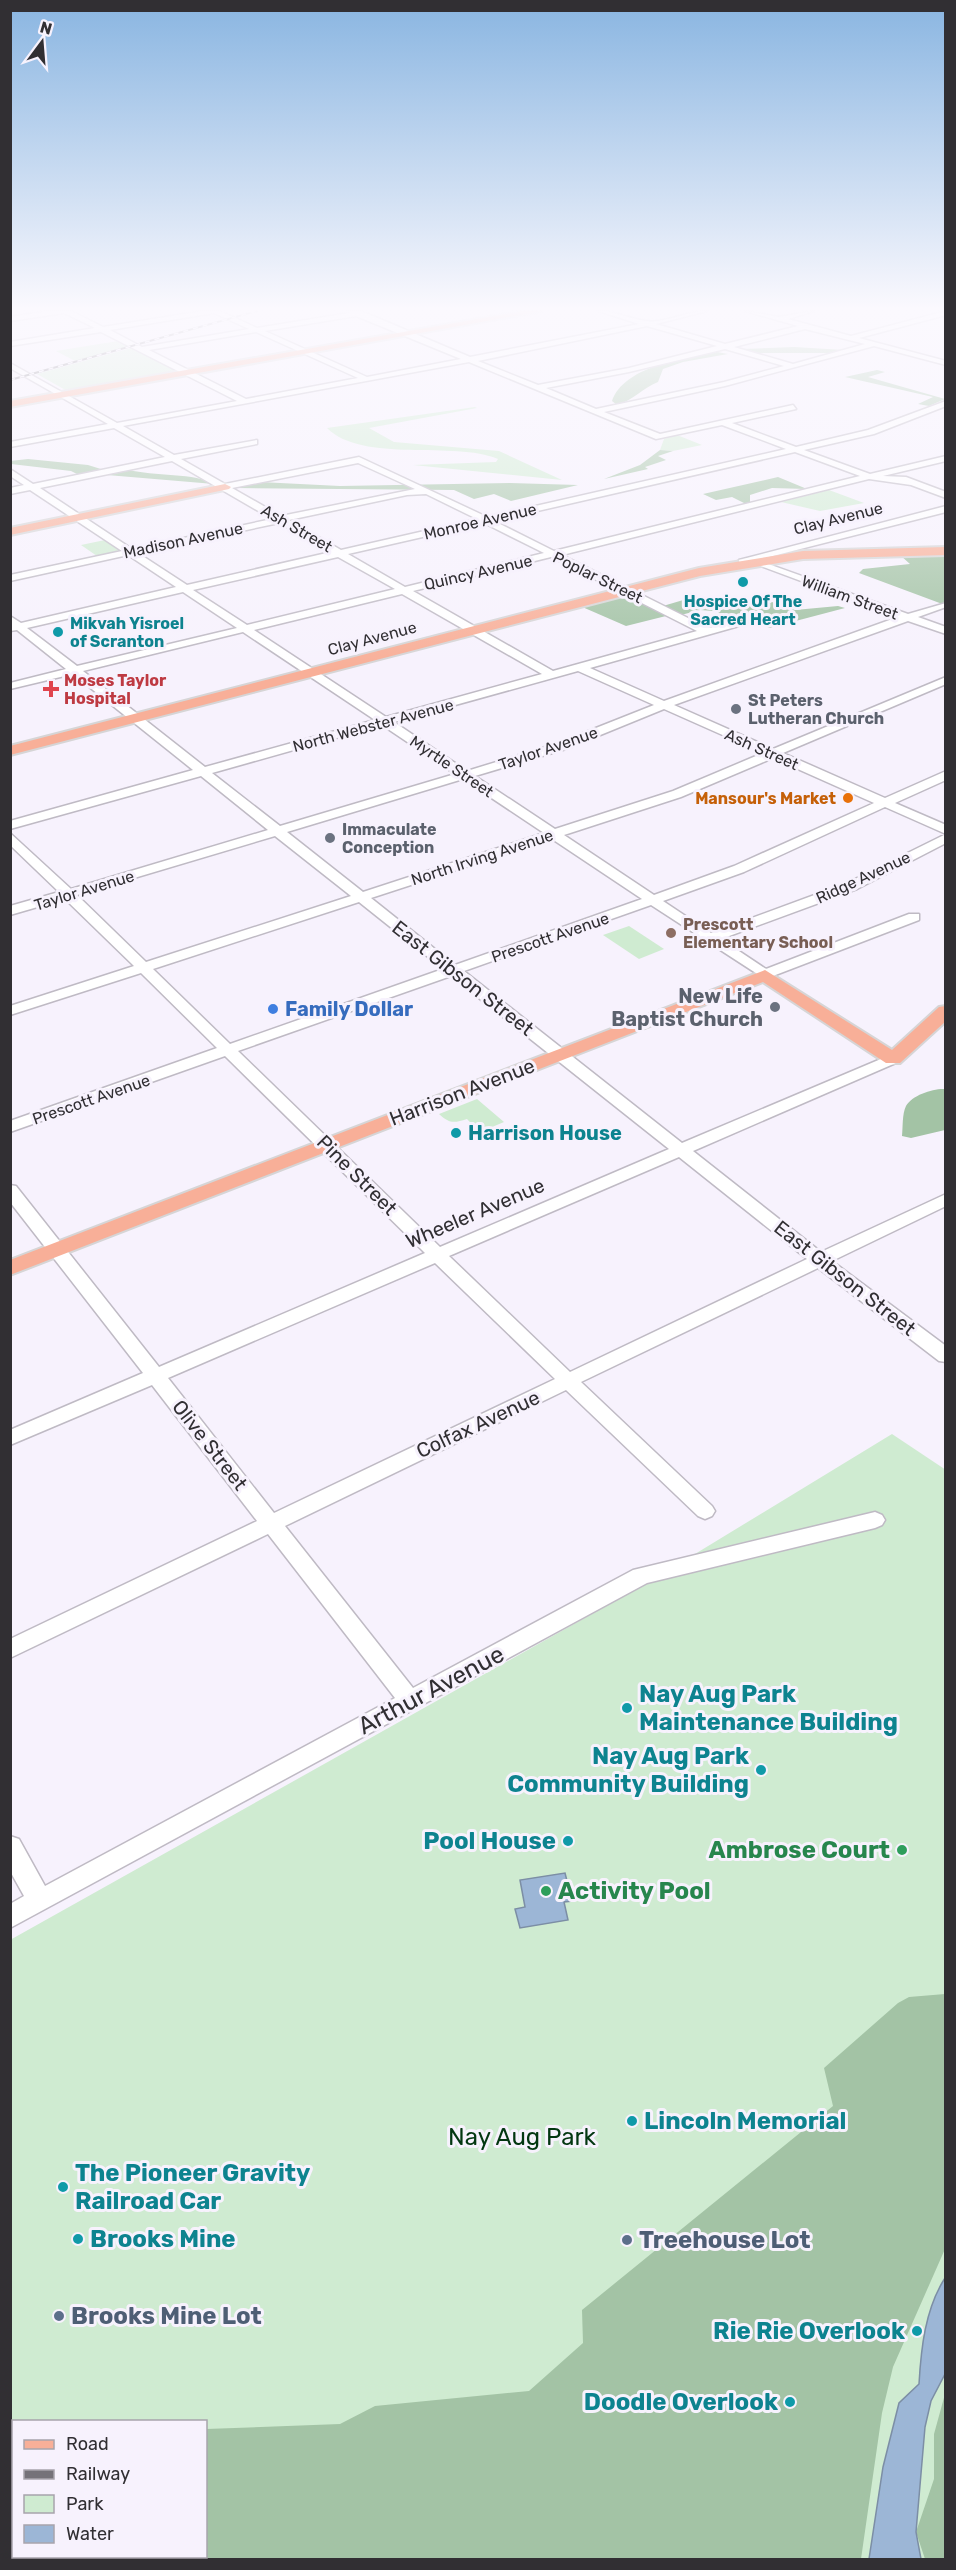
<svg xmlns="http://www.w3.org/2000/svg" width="956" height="2570" viewBox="0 0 956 2570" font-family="Rubik,sans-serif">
	<rect width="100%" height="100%" fill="#f7f2fd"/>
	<g fill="#cfebd1" fill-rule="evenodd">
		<polygon points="118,341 129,346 75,361 56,351"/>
		<polygon points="131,348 180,372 69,392 37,374"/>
		<path d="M475,407L477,408L369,428L394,442L499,451L562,480L413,465L496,462L498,459C454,440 363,464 327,428Z"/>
		<polygon points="677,435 702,445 673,451 660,450 664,439"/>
		<polygon points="829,490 864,503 820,511 781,502"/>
		<polygon points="105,540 121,551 97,556 81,545"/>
		<polygon points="629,926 664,949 639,959 603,935"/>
		<path d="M477,1099L504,1122L485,1130L487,1134L478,1138L474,1135L479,1132L467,1119C454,1123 450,1124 439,1114Z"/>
		<path d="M892,1434L946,1470L945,2559H11L10,1940L649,1582ZM14,2422H206V2556H14Z"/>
	</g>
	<g fill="#a3c3a5">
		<polygon points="794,347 844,350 834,353 755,353 742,349"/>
		<path d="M712,351L728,354L683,362L663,369L658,382C643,388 632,401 617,405L612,401C624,367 681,359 712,351Z"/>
		<polygon points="877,370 885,372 868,377 945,399 929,406 918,404 933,397 845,377"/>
		<polygon points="660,450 673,451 658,456 666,460 645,467 648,469 604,479 640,465"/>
		<polygon points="28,459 88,465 104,470 79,475 71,471 11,464 10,461"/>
		<path d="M129,470C152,476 197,473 214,484L107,475Z"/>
		<polygon points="778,477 807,489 772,488 750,495 750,502 746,504 732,497 716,500 703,494"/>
		<polygon points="260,482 340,486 510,483 578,485 511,501 494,494 474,499 454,490 237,488"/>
		<polygon points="945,553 945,605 859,573 863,569 910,564 900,555"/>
		<polygon points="625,595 670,615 626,626 580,606"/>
		<polygon points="690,598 711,607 740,598 772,602 795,610 838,606 845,608 769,628 755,622 747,624 714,611 700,610 681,615 663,606"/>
		<path d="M945,1089V1130L911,1138L902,1136C903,1127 902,1114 906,1106C912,1095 934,1088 945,1089Z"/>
		<polygon points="945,1994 945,2249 893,2367 882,2413 861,2559 12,2559 10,2430 13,2429 14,2556 206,2556 206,2429 340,2424 375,2406 529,2391 583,2343 582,2310 833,2106 824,2068 898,2003 909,1997"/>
		<polygon points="945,2394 945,2559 925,2559 916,2532 934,2479 934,2434"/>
	</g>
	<g fill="#9cb6d6" stroke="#7c8ea5" stroke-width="1.5">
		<polygon points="565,1873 572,1901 564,1902 568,1920 520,1928 515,1909 525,1907 520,1880"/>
		<path d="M945,2278V2374L931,2401L925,2427L916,2532L921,2559H869L883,2467L899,2403L919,2384C921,2349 925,2309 945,2278Z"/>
	</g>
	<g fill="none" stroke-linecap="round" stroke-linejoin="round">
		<g stroke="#bfbac4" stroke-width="3">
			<path id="minor" d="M49,311H71L103,327L203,311H220L257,328L349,313L347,311H361L470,357L639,324L599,311C615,311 629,319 646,321C663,324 688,311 707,311L656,324L725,344L798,326L745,311L779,317L814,311L788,319L851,336L946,311V315L859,338L946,361V365L874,346L725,386L604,412L660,434L793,405L796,409L732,423L796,447L868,430L946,401V406L874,434L804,450L870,474L946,456V461L883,476L906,477L946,492V498L911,485L869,479L562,555L708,628L739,622V626L590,668L664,701L898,617L750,562L746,566H740L739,560L946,506V512L757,560L908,614L946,603V607L918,617L946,627V634L908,621L674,705L773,749L946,677V684L783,753L885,798L946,771V780L895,803L946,825V834L885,807L744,872L663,901L711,933L847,883L946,834V843L857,889L721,939L766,969L909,914H919V920L765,979L651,905L464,971L682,1143L888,1056H898L901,1059L898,1062L693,1151L821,1252L946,1194V1206L832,1261L946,1346V1362L939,1361L818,1268L581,1382L712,1506L715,1511L712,1516L705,1519L698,1516L566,1390L285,1526L413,1688L633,1570L875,1512L882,1515L885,1520L882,1525L875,1528L647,1583L10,1928V1904L24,1896L10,1871V1836L19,1839L45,1886L395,1698L268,1534L10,1658V1639L257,1521L152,1385L10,1445V1430L143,1373L10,1202V1185L16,1186L159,1367L425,1253L225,1056L10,1132V1121L217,1048L141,973L10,1015V1006L134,966L65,899L10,915V906L59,892L10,845V833L71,889L268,830L201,776L10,829V821L193,770L73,674L10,689V683L66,669L17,630L10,631V616L21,623L176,587L128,555L10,581V575L122,551L30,490L10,494V488L24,485L10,476V469L33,484L165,457L114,428L10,447V442L108,424L10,368V363L117,423L237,401L101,332L10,346V342L95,328L64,313L10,321V317ZM214,313L249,329L142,347L110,330ZM356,316L461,359L367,377L265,331ZM647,326L717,346L629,368L538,385L478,361ZM805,329L865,344L793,364L734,347ZM256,332L358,378L246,399L149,350ZM725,349L784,366L724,382L596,409L546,388L629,372ZM469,362L656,439L722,425L786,449L487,517L359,457L225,484L181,459L257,444V440L174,455L123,426ZM795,452L860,476L554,551L494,521ZM172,461L272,519L132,549L40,488ZM358,463L415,489L281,516L232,488ZM407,495L426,494L477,519L341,550L289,520ZM279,523L331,552L187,585L138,553ZM484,523L544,553L405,587L348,554ZM338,557L395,589L247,625L193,590ZM551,557L697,631L553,671L413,591ZM183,592L237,628L77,666L27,628ZM402,594L542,674L386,717L254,630ZM243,632L375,720L205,767L83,671ZM578,671L654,705L558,743L467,771L394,722ZM664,709L763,753L673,791L555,829L475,776L566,749ZM382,725L455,774L280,826L212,773ZM773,758L874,803L734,866L654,895L564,835L681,797ZM463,779L544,833L363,892L287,832ZM275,836L351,896L146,962L77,895ZM552,839L642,899L455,965L371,898ZM359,902L443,969L230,1044L153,969ZM451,976L669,1149L440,1247L238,1051ZM679,1157L807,1259L570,1372L449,1256ZM435,1263L555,1379L274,1513L168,1378Z"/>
		</g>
		<g stroke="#d6d5d6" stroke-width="4">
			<g id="major">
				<polygon points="523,311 542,311 10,407 10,401"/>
				<polygon points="940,311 946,311 946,314 941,313"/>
				<polygon points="225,484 231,487 229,489 10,535 10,528"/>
				<polygon points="946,547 946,555 803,559 700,576 10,755 10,746 699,568 803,551"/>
				<polygon points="765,970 892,1050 939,1007 946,1006 946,1021 900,1063 886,1063 763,982 10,1275 10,1260"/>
			</g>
		</g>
		<use href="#minor" fill="#fff" fill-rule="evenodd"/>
		<use href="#major" fill="#f8af98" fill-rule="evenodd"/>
		<g stroke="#757279" stroke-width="2">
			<polyline id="rail" points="10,380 257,311"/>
		</g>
		<use href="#rail" stroke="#f7f2fd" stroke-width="1.5" stroke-dasharray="5" stroke-linecap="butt"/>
	</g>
	<linearGradient id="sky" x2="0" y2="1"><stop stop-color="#89b5e1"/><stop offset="0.46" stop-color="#fbf9fe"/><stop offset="1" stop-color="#fbf9fe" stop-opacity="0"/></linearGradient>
	<rect width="956" height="671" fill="url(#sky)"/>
	<g fill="#0f9aa8" stroke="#f7f2fd" stroke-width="2">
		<circle cx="743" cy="582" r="6"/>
		<circle cx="58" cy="632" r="6"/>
		<circle cx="456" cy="1133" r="6"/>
		<circle cx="627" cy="1708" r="6"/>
		<circle cx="761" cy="1770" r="6"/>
		<circle cx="568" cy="1841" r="6"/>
		<circle cx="632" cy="2121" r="6"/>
		<circle cx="63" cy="2187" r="6"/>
		<circle cx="78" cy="2239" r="6"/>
		<circle cx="917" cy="2331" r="6"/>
		<circle cx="790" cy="2402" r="6"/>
	</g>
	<path fill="#e0444e" stroke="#f7f2fd" stroke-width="2" d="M48 680h6v6h6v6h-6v6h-6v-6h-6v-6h6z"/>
	<g fill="#6b7280" stroke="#f7f2fd" stroke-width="2">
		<circle cx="736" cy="709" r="6"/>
		<circle cx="330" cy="838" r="6"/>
		<circle cx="775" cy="1007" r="6"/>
	</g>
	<circle fill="#e8710a" stroke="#f7f2fd" stroke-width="2" cx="848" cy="798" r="6"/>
	<circle fill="#8d6e63" stroke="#f7f2fd" stroke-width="2" cx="671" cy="933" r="6"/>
	<circle fill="#3f7fe0" stroke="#f7f2fd" stroke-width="2" cx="273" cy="1009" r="6"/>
	<g fill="#2e9e5b" stroke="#f7f2fd" stroke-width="2">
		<circle cx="902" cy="1850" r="6"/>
		<circle cx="546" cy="1891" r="6"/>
	</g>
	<g fill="#5c6f8a" stroke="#f7f2fd" stroke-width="2">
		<circle cx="627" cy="2240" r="6"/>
		<circle cx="59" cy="2316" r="6"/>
	</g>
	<g text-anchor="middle" stroke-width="6" stroke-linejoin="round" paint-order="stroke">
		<g font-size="16" fill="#312f33" stroke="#f7f2fd">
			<text transform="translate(838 518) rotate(-14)" y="6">Clay Avenue</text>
			<text transform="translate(480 521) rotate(-13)" y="6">Monroe Avenue</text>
			<text transform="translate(297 528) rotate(30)" y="6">Ash Street</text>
			<text transform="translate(183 540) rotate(-12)" y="6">Madison Avenue</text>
			<text transform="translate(478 572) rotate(-13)" y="6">Quincy Avenue</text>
			<text transform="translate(598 577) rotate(26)" y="6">Poplar Street</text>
			<text transform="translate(850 597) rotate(20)" y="6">William Street</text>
			<text transform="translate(372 638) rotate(-15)" y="6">Clay Avenue</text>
			<text transform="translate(373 725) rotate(-15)" y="6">North Webster Avenue</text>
			<text transform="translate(548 748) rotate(-19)" y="6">Taylor Avenue</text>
			<text transform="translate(762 749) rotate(24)" y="6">Ash Street</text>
			<text transform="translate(452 766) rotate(34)" y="6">Myrtle Street</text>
			<text transform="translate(482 857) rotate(-18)" y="6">North Irving Avenue</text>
			<text transform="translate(863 877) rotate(-25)" y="6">Ridge Avenue</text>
			<text transform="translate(84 890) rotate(-17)" y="6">Taylor Avenue</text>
			<text transform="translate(550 937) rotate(-19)" y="6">Prescott Avenue</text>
			<text transform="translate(91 1099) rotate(-19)" y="6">Prescott Avenue</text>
		</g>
		<g font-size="16" font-weight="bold" fill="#0d838f" stroke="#f7f2fd">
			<text x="743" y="607">Hospice Of The<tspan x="743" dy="18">Sacred Heart</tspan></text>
			<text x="70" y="629" text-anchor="start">Mikvah Yisroel<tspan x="70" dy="18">of Scranton</tspan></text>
		</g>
		<g font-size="16" font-weight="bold" fill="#be3a42" stroke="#f7f2fd" text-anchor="start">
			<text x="64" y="686">Moses Taylor<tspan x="64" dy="18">Hospital</tspan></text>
		</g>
		<g font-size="16" font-weight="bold" fill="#5b616d" stroke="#f7f2fd" text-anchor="start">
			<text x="748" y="706">St Peters<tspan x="748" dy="18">Lutheran Church</tspan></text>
			<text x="342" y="835">Immaculate<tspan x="342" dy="18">Conception</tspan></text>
		</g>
		<g font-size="16" font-weight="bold" fill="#c56008" stroke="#f7f2fd" text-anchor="end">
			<text x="836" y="804">Mansour's Market</text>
		</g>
		<g font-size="16" font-weight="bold" fill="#785e54" stroke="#f7f2fd" text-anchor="start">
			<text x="683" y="930">Prescott<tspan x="683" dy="18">Elementary School</tspan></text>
		</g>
		<g font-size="20" fill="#312f33" stroke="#f7f2fd">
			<text transform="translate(463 978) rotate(38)" y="7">East Gibson Street</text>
			<text transform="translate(462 1092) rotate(-21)" y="7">Harrison Avenue</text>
			<text transform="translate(357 1175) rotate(45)" y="7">Pine Street</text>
			<text transform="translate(475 1213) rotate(-23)" y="7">Wheeler Avenue</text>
			<text transform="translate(845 1278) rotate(38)" y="7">East Gibson Street</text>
			<text transform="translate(478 1424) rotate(-25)" y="7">Colfax Avenue</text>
			<text transform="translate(210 1445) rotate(52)" y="7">Olive Street</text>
		</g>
		<g font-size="20" font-weight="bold" fill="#5b616d" stroke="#f7f2fd" text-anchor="end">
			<text x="763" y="1003">New Life<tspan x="763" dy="23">Baptist Church</tspan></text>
		</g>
		<g font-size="20" font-weight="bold" fill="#366cbe" stroke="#f7f2fd" text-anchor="start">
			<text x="285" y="1016">Family Dollar</text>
		</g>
		<g font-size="20" font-weight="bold" fill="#0d838f" stroke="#f7f2fd" text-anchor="start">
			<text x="468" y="1140">Harrison House</text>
		</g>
		<g font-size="24" fill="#312f33" stroke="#f7f2fd">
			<text transform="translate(431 1690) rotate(-28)" y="8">Arthur Avenue</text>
		</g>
		<g font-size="24" font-weight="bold" fill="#0d838f" stroke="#f7f2fd" text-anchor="start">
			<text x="639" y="1702">Nay Aug Park<tspan x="639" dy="28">Maintenance Building</tspan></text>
			<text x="749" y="1764" text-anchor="end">Nay Aug Park<tspan x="749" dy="28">Community Building</tspan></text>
			<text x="556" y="1849" text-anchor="end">Pool House</text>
			<text x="644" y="2129">Lincoln Memorial</text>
			<text x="75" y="2181">The Pioneer Gravity<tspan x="75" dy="28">Railroad Car</tspan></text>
			<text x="90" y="2247">Brooks Mine</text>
			<text x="905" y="2339" text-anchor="end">Rie Rie Overlook</text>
			<text x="778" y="2410" text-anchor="end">Doodle Overlook</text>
		</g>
		<g font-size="24" font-weight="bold" fill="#27864d" stroke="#f7f2fd" text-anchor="end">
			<text x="890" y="1858">Ambrose Court</text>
			<text x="558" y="1899" text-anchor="start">Activity Pool</text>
		</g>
		<g font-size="24" fill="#033711" stroke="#f7f2fd">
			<text x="522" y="2145">Nay Aug Park</text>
		</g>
		<g font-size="24" font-weight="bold" fill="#4e5e75" stroke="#f7f2fd" text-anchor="start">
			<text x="639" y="2248">Treehouse Lot</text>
			<text x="71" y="2324">Brooks Mine Lot</text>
		</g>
	</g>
	<rect width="956" height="2570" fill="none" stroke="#312f33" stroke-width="24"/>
	<rect x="12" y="2420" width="195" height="138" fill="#f7f2fd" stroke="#a8a4ac" stroke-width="1.5"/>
	<rect x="24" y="2440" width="30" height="9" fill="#f8af98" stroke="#a8a4ac" stroke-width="1.5"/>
	<text x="66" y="2450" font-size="18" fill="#312f33">Road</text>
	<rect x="24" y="2470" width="30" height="9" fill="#757279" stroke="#a8a4ac" stroke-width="1.5"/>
	<text x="66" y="2480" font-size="18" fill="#312f33">Railway</text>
	<rect x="24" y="2495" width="30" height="18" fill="#cfebd1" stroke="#a8a4ac" stroke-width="1.5"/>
	<text x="66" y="2510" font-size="18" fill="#312f33">Park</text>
	<rect x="24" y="2525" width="30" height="18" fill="#9cb6d6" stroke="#a8a4ac" stroke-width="1.5"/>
	<text x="66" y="2540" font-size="18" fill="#312f33">Water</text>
	<g transform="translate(42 42) rotate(16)" stroke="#f7f2fd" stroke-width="4.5" paint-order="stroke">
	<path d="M0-4.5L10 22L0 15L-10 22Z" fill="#312f33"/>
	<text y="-9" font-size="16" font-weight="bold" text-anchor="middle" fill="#312f33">N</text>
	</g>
</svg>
